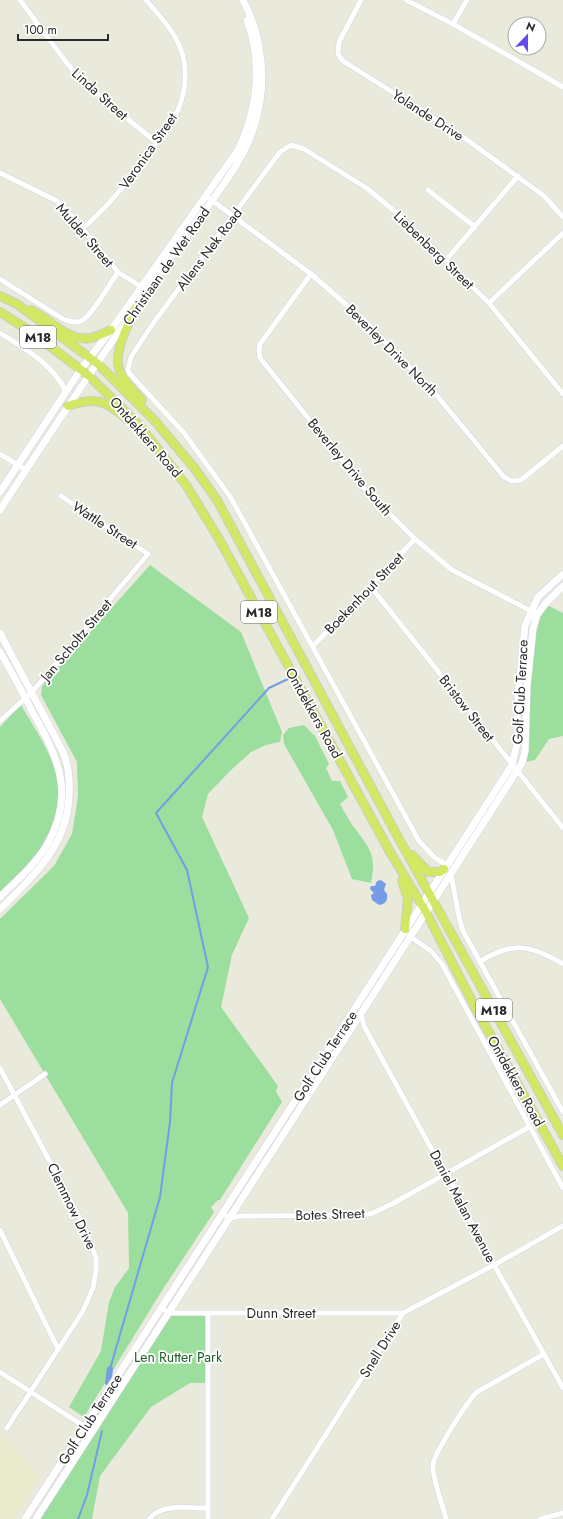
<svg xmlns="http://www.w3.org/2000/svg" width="563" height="1519" viewBox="0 0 563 1519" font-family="Jost,sans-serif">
	<rect width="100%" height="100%" fill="#eaeadc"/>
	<polygon fill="#e9ebcc" points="0,1432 40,1478 13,1519 0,1519"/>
	<g fill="#9bde9e">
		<polygon points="150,565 241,632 282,732 280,742 266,745 251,752 230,771 208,794 202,817 249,918 232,955 221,1007 278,1086 276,1091 282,1102 220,1200 218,1200 211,1207 214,1212 163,1289 84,1417 69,1407 101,1351 109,1302 115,1287 129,1268 128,1213 0,999 0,919 54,866 72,834 78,797 77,762 41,695 42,686"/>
		<polygon points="545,604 563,613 563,736 549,739 535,760 522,763 533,629"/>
		<path d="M21,705C32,724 45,743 53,764C73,817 36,860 0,894V727Z"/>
		<path d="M304,725L315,736L329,764L326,768L332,781H340L348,797L340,804C344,811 348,819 353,826C369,847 377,854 371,883L352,879L333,830L284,744L283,735L289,728Z"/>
		<polygon points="171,1315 207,1315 206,1383 190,1383 151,1407 100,1476 92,1519 40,1519"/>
	</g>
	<path fill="#759de6" d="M381,880L386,884L384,890L387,894C388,900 386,904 379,905L372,900L371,895L374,893L370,889L371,886H375L377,881Z"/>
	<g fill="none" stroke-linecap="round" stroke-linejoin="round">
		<g stroke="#759de6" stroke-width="2">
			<polyline points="110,1369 160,1197 170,1122 172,1083 208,967 187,870 156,813 269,688 288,679"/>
			<polyline points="78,1519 87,1495 102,1431"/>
		</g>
		<polyline stroke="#759de6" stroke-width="6" points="108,1383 110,1369"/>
		<g stroke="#d4d1e1" stroke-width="6">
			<g id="street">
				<polyline points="20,0 66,62 85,84 157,143"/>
				<polyline points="361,0 339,42 338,54 343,61 459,134 544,196 563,217"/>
				<polyline points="406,0 453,24 563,87"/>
				<polyline points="453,24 467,0"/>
				<polyline points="0,173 57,201 73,217 118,272 143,288"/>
				<polyline points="428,190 475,227"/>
				<polyline points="206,196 311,274 365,321 438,397 504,477 512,481 521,480 563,446"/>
				<path d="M83,228C108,207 128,182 148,155C158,141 171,126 178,110C185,93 187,73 183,56C177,34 161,17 146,0"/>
				<polyline points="446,260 518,176"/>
				<polyline points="311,274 260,344 259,350 260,358 365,489 415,539 452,570 533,612"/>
				<path d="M0,279L63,319C69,321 75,324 81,321C91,317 111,282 118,272"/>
				<polyline points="489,303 563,233"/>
				<path d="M0,333C25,349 53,364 66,392"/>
				<polyline points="0,454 26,470"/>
				<polyline points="371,587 563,828"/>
				<polyline points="313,646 415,539"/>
				<polyline points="0,721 32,692 148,554 61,496"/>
				<polyline points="447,865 435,858 419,841 231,498 184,433 129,373 128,370 131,357 154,322 280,152 291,145 304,149 368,189 399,215 489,303 563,394"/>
				<polyline points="451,874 459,917 463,931 563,1112"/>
				<polyline points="409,936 431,951 442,964 563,1188"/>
				<path d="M481,961C513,941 531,945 563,964"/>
				<polyline points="361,1013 364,1026 431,1148 447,1173 478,1236 563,1388"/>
				<polyline points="0,1068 84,1226 96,1258 96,1271 93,1288 83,1311 7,1428"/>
				<polyline points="0,1105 45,1074"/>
				<polyline points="222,1214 229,1218 241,1216 363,1215 373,1213 394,1203 529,1127"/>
				<polyline points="0,1230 58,1349"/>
				<polyline points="161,1308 169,1313 403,1313"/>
				<polyline points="0,1372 93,1432"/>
				<path d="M149,1519C162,1503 189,1508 207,1508"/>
				<polyline points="208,1519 208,1313"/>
				<polyline points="272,1519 403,1313 494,1265 563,1226"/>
				<path d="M446,1519C443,1506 432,1477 433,1465C434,1453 467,1402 477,1392L544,1354"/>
				<polyline points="541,1519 563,1513"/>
			</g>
		</g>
		<g stroke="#d4d1e1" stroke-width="8">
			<g id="secondary">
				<path d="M0,492L81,369L111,330L238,150C257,109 263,64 247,20"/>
				<path d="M0,510C48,436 97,362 148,290C167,261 188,234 208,206C227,180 248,152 256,120C267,81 262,36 243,0"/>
				<path d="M0,633L63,752C69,766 70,782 69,798C66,847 33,877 0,909"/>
				<path d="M0,652C11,671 22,691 32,711C58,757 76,794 47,845C35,865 16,881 0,897"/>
				<polyline points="25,1519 512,765 518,740 518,695 525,626 538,597 563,574"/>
				<polyline points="36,1519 522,763 525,751 527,686 533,629 537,615 545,604 563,586"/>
			</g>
		</g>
		<g stroke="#ccc" stroke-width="10">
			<g id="primary">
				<polyline points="0,296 17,304 98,364 155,421 195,469 217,500 399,839 563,1135"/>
				<path d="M135,309C128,326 112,353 120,372C125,383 134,391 142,400"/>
				<path d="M31,310C50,318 67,342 90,338C97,337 104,333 111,330"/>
				<polyline points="0,312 30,331 89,376 140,426 186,485 219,539 390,852 426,912 476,1009 563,1166"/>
				<path d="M68,406C97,396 106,401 128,420"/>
				<polyline points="412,855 428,872 440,872 444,869"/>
				<polyline points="402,881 408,899 405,929"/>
			</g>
		</g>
		<use href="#street" stroke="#fff" stroke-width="5"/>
		<use href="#secondary" stroke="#fff" stroke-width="7"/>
		<use href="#primary" stroke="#d4e764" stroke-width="8"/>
	</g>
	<g text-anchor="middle" stroke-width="3.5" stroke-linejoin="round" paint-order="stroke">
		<g fill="#fff" stroke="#696969" stroke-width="1">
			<rect x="20" y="326" width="36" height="22" rx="3"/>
			<rect x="241" y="601" width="36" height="22" rx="3"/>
			<rect x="476" y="999" width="36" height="22" rx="3"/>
		</g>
		<g font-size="13" font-weight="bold" fill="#292929">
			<text x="38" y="342">M18</text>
			<text x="259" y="617">M18</text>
			<text x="494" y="1015">M18</text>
		</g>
		<g font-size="14" fill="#292929" stroke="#fff">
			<text transform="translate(100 94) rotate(42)" y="5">Linda Street</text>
			<text transform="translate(428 115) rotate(33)" y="5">Yolande Drive</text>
			<text transform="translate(148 151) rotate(-55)" y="5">Veronica Street</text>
			<text transform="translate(85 235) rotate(49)" y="5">Mulder Street</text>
			<text transform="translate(209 249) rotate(-53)" y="5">Allens Nek Road</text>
			<text transform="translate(434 250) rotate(44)" y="5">Liebenberg Street</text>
			<text transform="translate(166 266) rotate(-55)" y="5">Christiaan de Wet Road</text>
			<text transform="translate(392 350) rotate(45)" y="5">Beverley Drive North</text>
			<text transform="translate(146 437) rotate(49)" y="5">Ontdekkers Road</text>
			<text transform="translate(350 467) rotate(50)" y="5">Beverley Drive South</text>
			<text transform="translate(105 525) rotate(33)" y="5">Wattle Street</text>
			<text transform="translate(364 593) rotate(-46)" y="5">Boekenhout Street</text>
			<text transform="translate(76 640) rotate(-50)" y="5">Jan Scholtz Street</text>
			<text transform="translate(520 692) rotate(-87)" y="5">Golf Club Terrace</text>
			<text transform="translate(467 708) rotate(52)" y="5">Bristow Street</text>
			<text transform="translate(314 713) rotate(61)" y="5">Ontdekkers Road</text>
			<text transform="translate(325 1056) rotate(-57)" y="5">Golf Club Terrace</text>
			<text transform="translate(516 1081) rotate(61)" y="5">Ontdekkers Road</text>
			<text transform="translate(72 1206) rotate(64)" y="5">Clemmow Drive</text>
			<text transform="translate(463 1206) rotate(62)" y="5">Daniel Malan Avenue</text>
			<text transform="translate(330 1214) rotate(-2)" y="5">Botes Street</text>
			<text x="281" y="1318">Dunn Street</text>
			<text transform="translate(380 1349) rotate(-58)" y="5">Snell Drive</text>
			<text transform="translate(90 1419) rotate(-57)" y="5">Golf Club Terrace</text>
		</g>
		<g font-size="14" fill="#1e612a" stroke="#fff">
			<text x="178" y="1362">Len Rutter Park</text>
		</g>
	</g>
	<g transform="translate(527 36) rotate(22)"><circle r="19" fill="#ffffff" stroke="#a9a9a9"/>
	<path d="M0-3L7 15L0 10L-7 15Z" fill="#6646ed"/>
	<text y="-6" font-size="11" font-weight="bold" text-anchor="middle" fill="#292929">N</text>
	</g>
	<path d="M18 34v6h90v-6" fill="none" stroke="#292929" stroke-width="2"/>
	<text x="24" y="34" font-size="12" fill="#292929" stroke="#ffffff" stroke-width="3" paint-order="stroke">100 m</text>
</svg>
